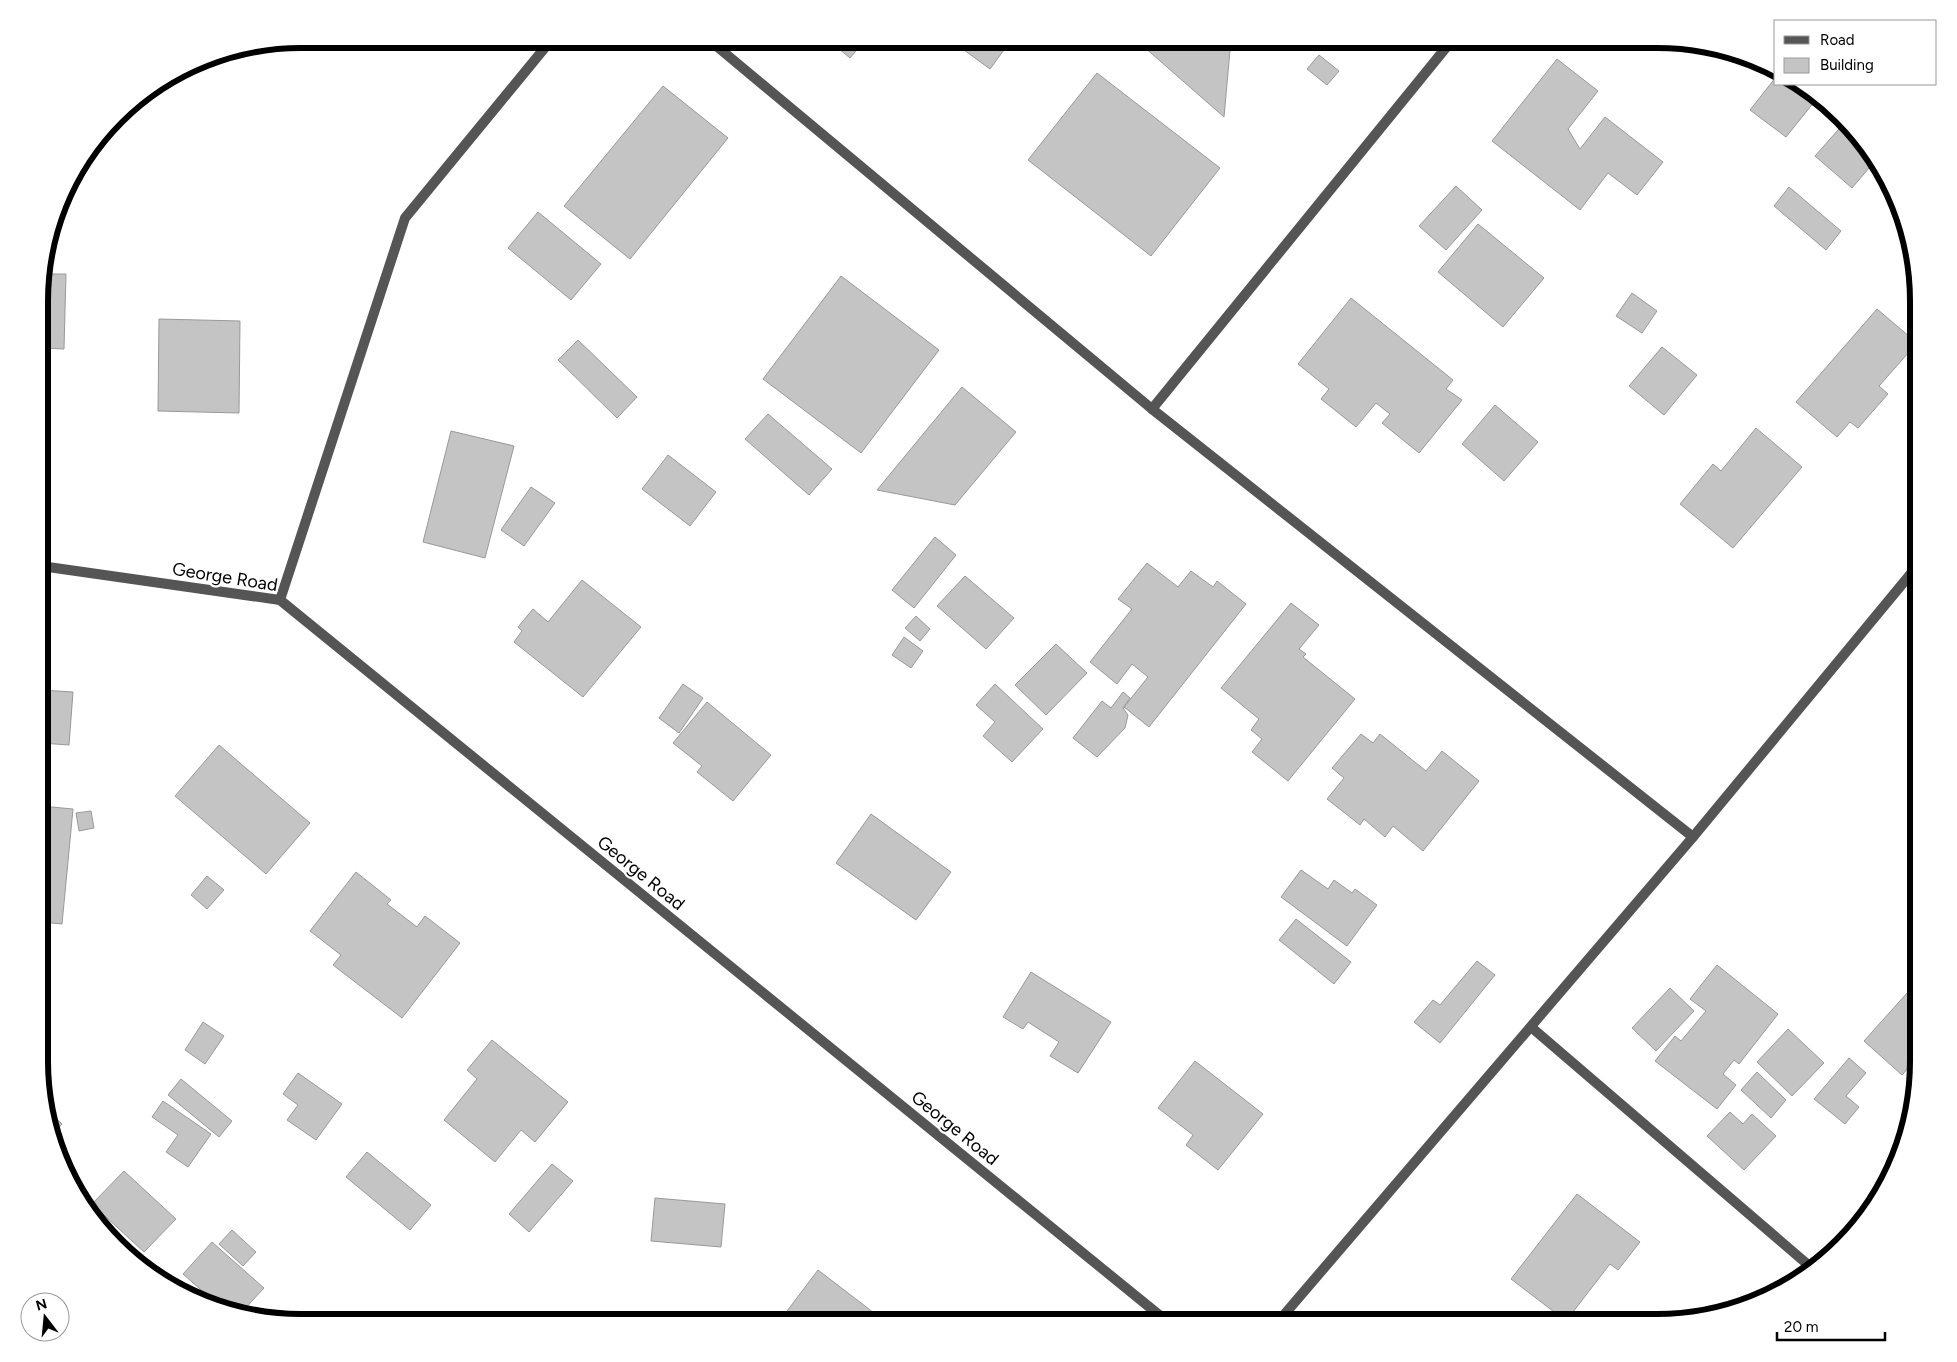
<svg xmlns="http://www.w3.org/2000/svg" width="1957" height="1362" viewBox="0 0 1957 1362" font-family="Figtree,sans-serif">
	<rect width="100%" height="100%" fill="#fff"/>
	<g fill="#c4c4c4" stroke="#999">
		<polygon points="827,39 866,39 850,58"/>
		<polygon points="949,39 1012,39 990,69"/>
		<polygon points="1135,39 1231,39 1224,117"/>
		<polygon points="1319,55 1339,71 1327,85 1307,69"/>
		<polygon points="1557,59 1598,91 1568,129 1580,149 1605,117 1663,162 1637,195 1608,173 1580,210 1492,141"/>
		<polygon points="1097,73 1220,168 1151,256 1028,160"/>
		<polygon points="1776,77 1776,84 1799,84 1819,96 1786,137 1750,110"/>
		<polygon points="663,86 728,138 630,259 564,206"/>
		<polygon points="1846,121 1853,128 1875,161 1852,188 1815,156"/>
		<polygon points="1456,186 1482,210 1446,250 1419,226"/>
		<polygon points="1789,187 1841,231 1826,250 1774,206"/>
		<polygon points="538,212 601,264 571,300 508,248"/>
		<polygon points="1478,224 1544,278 1503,327 1438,272"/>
		<polygon points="41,274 66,274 64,349 41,348"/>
		<polygon points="841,276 939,350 861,453 763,379"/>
		<polygon points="1632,293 1657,311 1642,333 1616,316"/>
		<polygon points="1351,298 1453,380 1446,389 1462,400 1419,453 1382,423 1390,414 1376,403 1356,427 1321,399 1329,389 1298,364"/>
		<polygon points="1877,309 1917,343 1879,386 1888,394 1858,428 1850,422 1837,437 1796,402"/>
		<polygon points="159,319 240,321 239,413 158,411"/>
		<polygon points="578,340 637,397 617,418 558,360"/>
		<polygon points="1662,347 1697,375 1664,415 1629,386"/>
		<polygon points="962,387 1016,432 955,505 877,490"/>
		<polygon points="1495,405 1538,442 1504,481 1462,444"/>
		<polygon points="768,414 832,469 809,495 745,439"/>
		<polygon points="1756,428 1802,467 1733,548 1680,504 1713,464 1721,471"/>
		<polygon points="451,431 514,446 485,558 423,542"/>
		<polygon points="668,455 716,492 690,526 642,489"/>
		<polygon points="531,487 555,503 524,546 501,530"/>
		<polygon points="935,537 956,555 914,608 892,590"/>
		<polygon points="1147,563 1178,587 1191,571 1213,587 1217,581 1246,604 1149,727 1124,707 1148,677 1132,664 1117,684 1090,662 1132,609 1118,599"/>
		<polygon points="965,576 1014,618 986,649 937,606"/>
		<polygon points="582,580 641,627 583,697 514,642 522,631 518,627 533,609 548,622"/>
		<polygon points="1291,603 1319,625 1299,649 1306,654 1303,657 1355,699 1288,781 1252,752 1262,739 1251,730 1259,719 1221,688"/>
		<polygon points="916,616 930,629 920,641 905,628"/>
		<polygon points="904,637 923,651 911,668 892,655"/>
		<polygon points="1056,644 1087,673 1046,715 1015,685"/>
		<polygon points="683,684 703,698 679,733 659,718"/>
		<polygon points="995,684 1043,729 1012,762 983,736 995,722 976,705"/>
		<polygon points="41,690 73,692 69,745 41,743"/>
		<polygon points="1123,692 1130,698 1123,708 1128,715 1125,728 1097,757 1073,738 1102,701 1111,708"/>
		<polygon points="707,702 771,755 733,801 697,772 702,766 673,743"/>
		<polygon points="1361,734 1373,743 1380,734 1426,771 1442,751 1479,781 1423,851 1393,826 1385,837 1364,819 1360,825 1327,799 1344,778 1332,768"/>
		<polygon points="219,745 310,823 266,874 175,796"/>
		<polygon points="41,806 73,809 62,924 41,922"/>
		<polygon points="91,811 94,828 79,831 76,813"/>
		<polygon points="871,814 951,872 916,920 836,863"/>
		<polygon points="1301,870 1328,889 1334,880 1352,893 1355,889 1377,905 1347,946 1281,897"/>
		<polygon points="356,872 391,900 387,904 417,927 425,916 460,943 402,1018 333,965 341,955 310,931"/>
		<polygon points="207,876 224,890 207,909 191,895"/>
		<polygon points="1296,919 1351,962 1334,984 1279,940"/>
		<polygon points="1477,961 1495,975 1440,1043 1414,1022 1433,1000 1440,1005"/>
		<polygon points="1717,965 1778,1014 1739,1064 1734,1060 1723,1074 1736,1085 1717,1109 1655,1061 1675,1036 1681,1041 1706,1011 1690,999"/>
		<polygon points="1031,972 1111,1022 1078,1073 1050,1056 1059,1042 1028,1022 1023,1029 1003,1017"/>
		<polygon points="1916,983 1918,985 1918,1057 1902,1075 1864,1041"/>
		<polygon points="1670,988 1694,1011 1656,1051 1632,1028"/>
		<polygon points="203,1022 224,1036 205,1064 185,1050"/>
		<polygon points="1788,1029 1824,1063 1792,1096 1757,1062"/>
		<polygon points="492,1040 568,1102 535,1142 521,1130 495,1162 444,1120 477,1079 467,1070"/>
		<polygon points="1849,1058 1866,1073 1846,1096 1859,1107 1845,1124 1814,1099"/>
		<polygon points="1195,1061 1263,1114 1218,1170 1186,1145 1193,1135 1158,1108"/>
		<polygon points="1918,1067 1918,1078 1916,1085 1908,1078"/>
		<polygon points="1757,1072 1786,1100 1771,1118 1741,1090"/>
		<polygon points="298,1073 342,1104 316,1140 287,1120 298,1105 283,1094"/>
		<polygon points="181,1079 232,1121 219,1137 168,1095"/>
		<polygon points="163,1101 211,1134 188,1167 166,1152 178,1135 152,1117"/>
		<polygon points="46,1109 62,1124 54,1133"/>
		<polygon points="1730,1112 1743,1124 1752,1114 1776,1136 1744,1170 1707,1136"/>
		<polygon points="367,1152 431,1205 410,1230 346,1177"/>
		<polygon points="552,1164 573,1181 529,1232 509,1214"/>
		<polygon points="124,1171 176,1219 144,1252 92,1204"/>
		<polygon points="1577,1194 1640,1242 1618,1270 1610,1264 1566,1321 1511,1279"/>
		<polygon points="655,1198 725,1204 721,1247 651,1241"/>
		<polygon points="232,1230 256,1252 243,1266 219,1244"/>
		<polygon points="212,1242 264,1288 240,1314 225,1311 183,1274"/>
		<polygon points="818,1270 878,1316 873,1323 787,1323 781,1319"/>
	</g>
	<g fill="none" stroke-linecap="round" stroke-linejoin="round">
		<g stroke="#555" stroke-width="10">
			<polyline points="708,39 1152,409 1693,837"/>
			<polyline points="1152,409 1453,39"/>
			<polyline points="41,566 280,600 1169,1323"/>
			<polyline points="280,600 405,218 552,39"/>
			<polyline points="1531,1027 1813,1269"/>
			<polyline points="1277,1323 1693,837 1918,565"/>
		</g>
	</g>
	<g text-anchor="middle" stroke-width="4.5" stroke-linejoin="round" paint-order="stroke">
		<g font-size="18" fill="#000" stroke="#fff">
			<text transform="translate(225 577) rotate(9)" y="6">George Road</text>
			<text transform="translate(641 873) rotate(39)" y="6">George Road</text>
			<text transform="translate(955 1128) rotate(39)" y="6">George Road</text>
		</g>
	</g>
	<path d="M0 0H1957V1362H0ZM301 48H1657A253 253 0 0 1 1910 301V1061A253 253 0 0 1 1657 1314H301A253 253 0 0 1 48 1061V301A253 253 0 0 1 301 48Z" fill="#fff" fill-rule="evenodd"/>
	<path fill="none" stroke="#000" stroke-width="6" d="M301 48H1657A253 253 0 0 1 1910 301V1061A253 253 0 0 1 1657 1314H301A253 253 0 0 1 48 1061V301A253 253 0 0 1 301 48Z"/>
	<rect x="1774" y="20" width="162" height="65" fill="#ffffff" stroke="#999999"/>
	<rect x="1784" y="36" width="25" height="8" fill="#555555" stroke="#999999"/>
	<text x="1820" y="45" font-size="15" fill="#000000">Road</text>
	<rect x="1784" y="58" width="25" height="15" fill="#c4c4c4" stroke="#999999"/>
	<text x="1820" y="70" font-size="15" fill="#000000">Building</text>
	<g transform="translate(45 1317) rotate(344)"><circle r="24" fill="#ffffff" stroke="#999999"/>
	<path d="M0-4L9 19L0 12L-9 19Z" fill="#000000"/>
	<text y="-8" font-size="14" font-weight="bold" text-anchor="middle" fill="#000000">N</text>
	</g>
	<path d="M1777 1332v8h108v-8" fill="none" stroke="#000000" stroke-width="2.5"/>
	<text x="1784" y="1332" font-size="15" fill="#000000" stroke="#ffffff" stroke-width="4" paint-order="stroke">20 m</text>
</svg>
